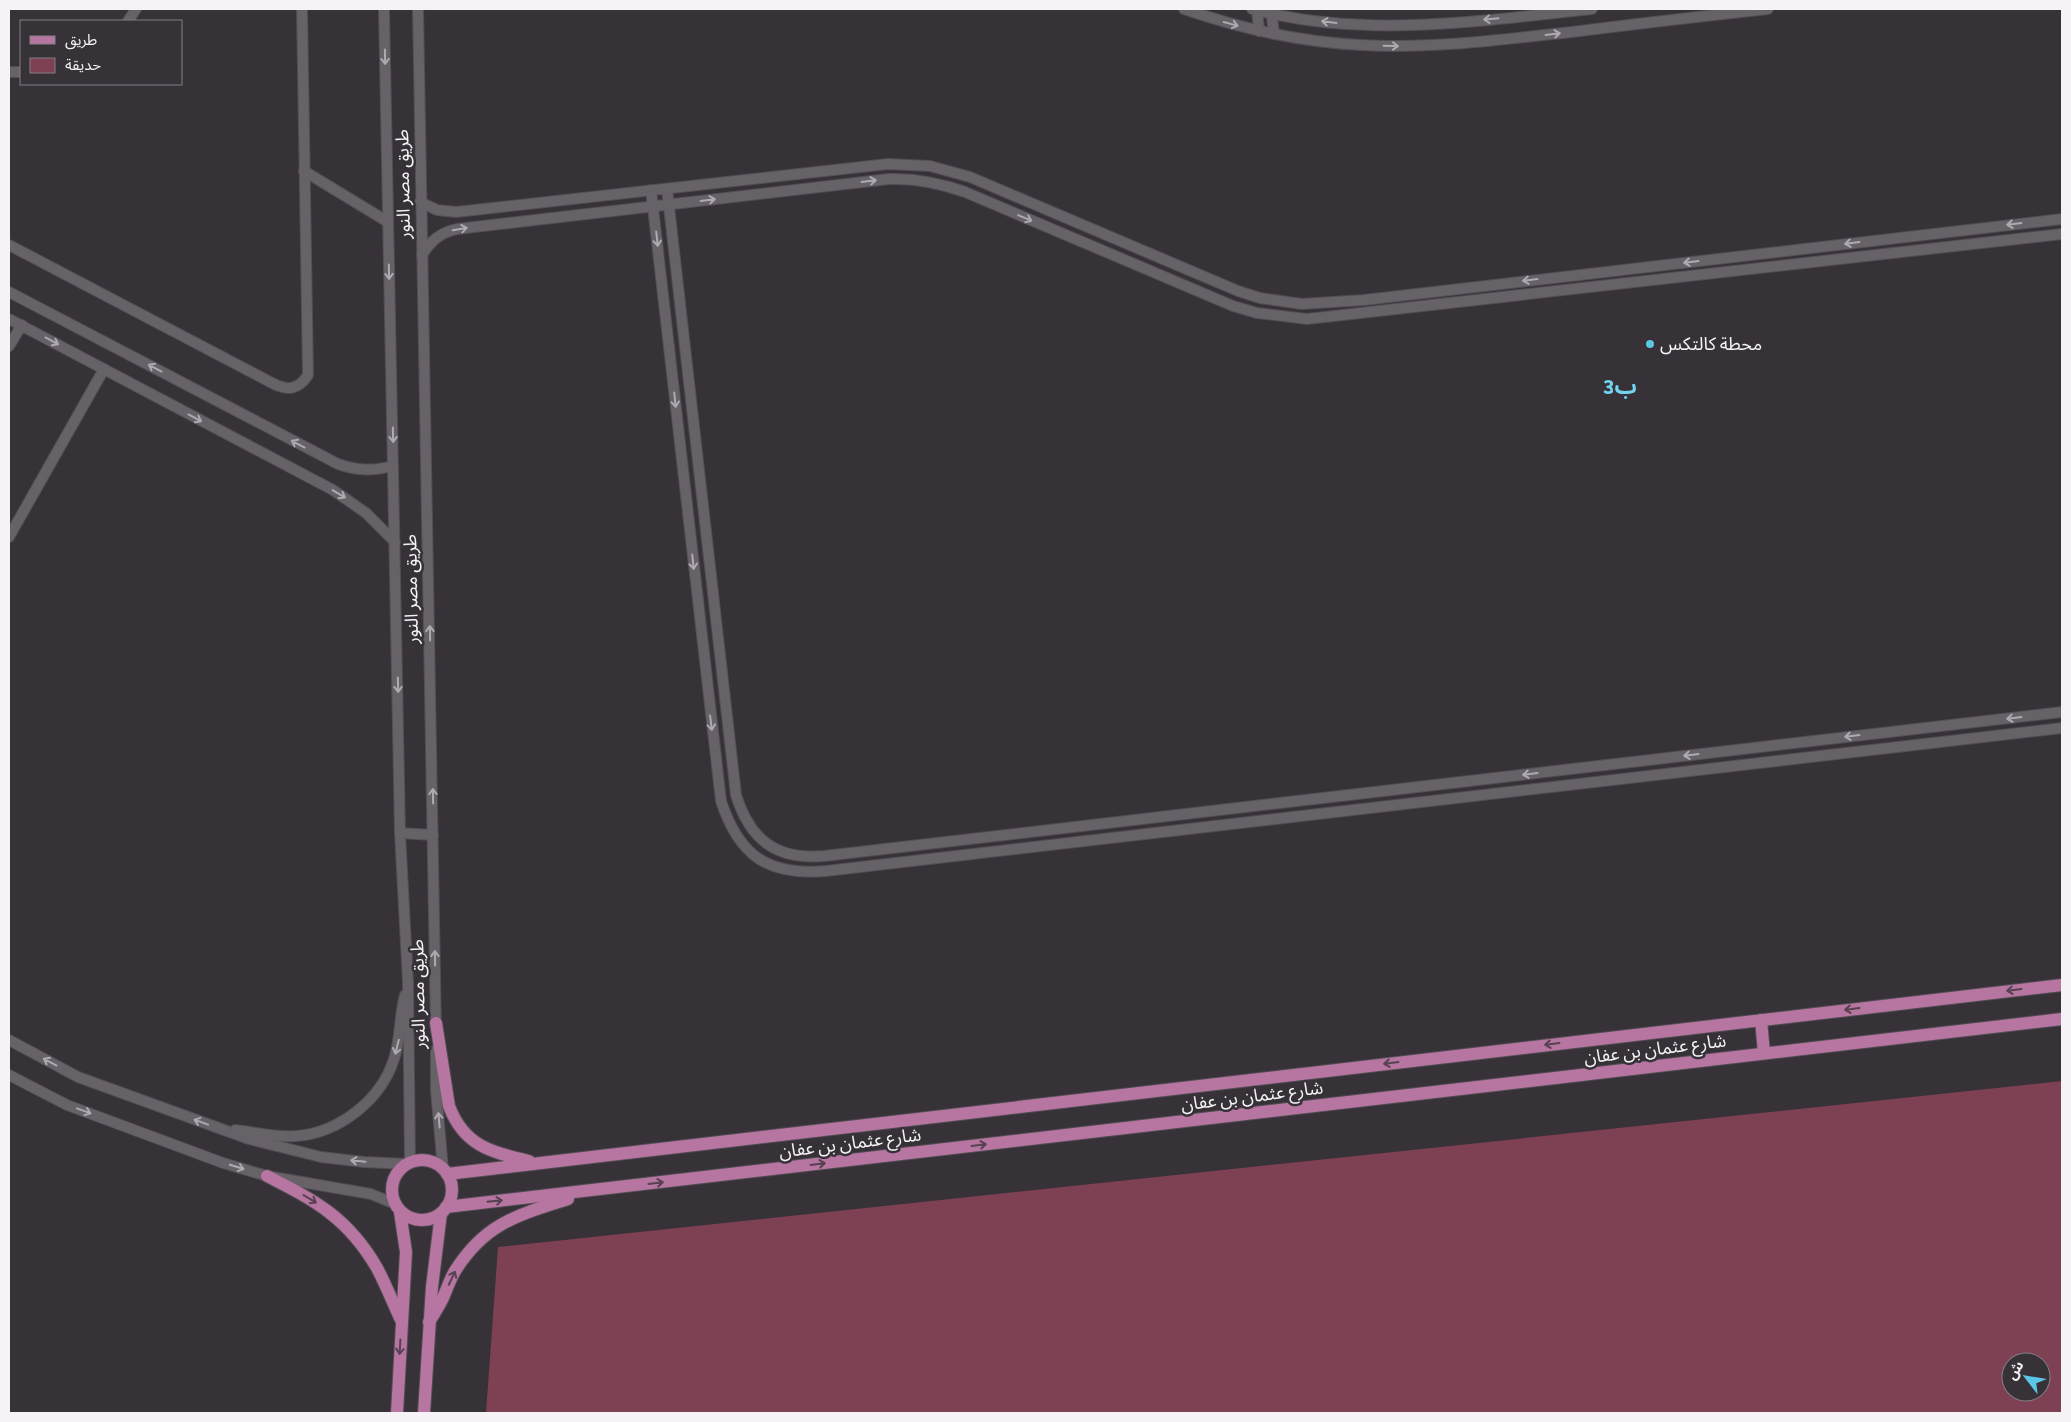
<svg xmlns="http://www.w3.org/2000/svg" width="2071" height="1422" viewBox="0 0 2071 1422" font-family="'Source Sans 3','Noto Sans Arabic',sans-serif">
	<rect width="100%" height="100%" fill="#373138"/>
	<path fill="#7d4153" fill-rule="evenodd" d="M2062,1081V1413H486L498,1247ZM2011,1362H2041V1392H2011Z"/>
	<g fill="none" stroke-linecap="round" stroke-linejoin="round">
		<g stroke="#524d53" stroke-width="12">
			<g id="minor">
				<polyline points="384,9 400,833 408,982 410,1162"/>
				<polyline points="418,9 436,1031"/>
				<path d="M1184,9C1242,29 1300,42 1361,45C1434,49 1508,39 1580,31C1643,23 1705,16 1768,9"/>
				<path d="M1252,9C1363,39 1480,21 1592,9"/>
				<polyline points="1257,9 1259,31"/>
				<polyline points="1271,9 1274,34"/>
				<polyline points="128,21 136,9"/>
				<polyline points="9,72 21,72"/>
				<polyline points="304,171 388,222"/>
				<path d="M667,189L736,795C750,840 776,860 824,856L2062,712"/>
				<path d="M651,190L721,801C739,856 768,876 826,871L2062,728"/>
				<polyline points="420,202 437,210 456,212 888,164 930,166 970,177 1238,291 1260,298 1302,304 1364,300 2062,219"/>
				<path d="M9,245L274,384C289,391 299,389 308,375L302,9"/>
				<path d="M422,255C431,241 439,233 457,229L889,179C916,178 940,183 965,192L1233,306L1257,313L1307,319L2062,234"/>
				<path d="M9,292L338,464C358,471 373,471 393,466"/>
				<polyline points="9,319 333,490 366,513 395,542"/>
				<polyline points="9,346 22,325"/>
				<polyline points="9,537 104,369"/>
				<polyline points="400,833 433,835"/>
				<polyline points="9,1040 78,1077 249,1139 321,1157 364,1162 407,1164"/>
				<polyline points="436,1050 436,1091 443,1169"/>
				<polyline points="9,1075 67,1105 223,1163 267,1176 371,1194 395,1204"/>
				<path d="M235,1130C256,1132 275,1138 296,1136C339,1133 381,1100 394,1059C401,1038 399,1016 405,995"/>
			</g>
		</g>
		<g stroke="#524d53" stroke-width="14">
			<g id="major">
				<polyline points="1761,1020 1764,1053"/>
				<path d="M436,1023L449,1106C464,1146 491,1152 529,1161"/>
				<circle cx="422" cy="1190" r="30"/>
				<polyline points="447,1174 2062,985"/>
				<path d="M267,1176C316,1201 348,1218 377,1268C386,1285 393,1303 401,1320"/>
				<polyline points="446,1207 2062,1019"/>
				<path d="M429,1322C434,1314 439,1306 443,1298C447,1289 450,1279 455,1271C485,1223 518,1215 568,1199"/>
				<polyline points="397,1413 406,1252 400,1212"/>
				<polyline points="424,1413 432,1287 441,1213"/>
			</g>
		</g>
		<use href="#minor" stroke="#676168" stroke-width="10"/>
		<use href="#major" stroke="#b775a1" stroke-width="12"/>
	</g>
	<defs><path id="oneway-shaft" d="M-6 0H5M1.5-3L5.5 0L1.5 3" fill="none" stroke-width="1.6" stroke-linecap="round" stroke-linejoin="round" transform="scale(1.25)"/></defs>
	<g stroke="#aeaab0">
		<use href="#oneway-shaft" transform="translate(1491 19) rotate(175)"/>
		<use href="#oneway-shaft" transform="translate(1329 22) rotate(-173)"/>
		<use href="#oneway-shaft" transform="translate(1231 24) rotate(15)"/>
		<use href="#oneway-shaft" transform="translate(1553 34) rotate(-7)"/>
		<use href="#oneway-shaft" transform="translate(1391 46) rotate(1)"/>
		<use href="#oneway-shaft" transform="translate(385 57) rotate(89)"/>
		<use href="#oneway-shaft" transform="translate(869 181) rotate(-7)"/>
		<use href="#oneway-shaft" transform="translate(708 200) rotate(-7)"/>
		<use href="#oneway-shaft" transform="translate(1025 218) rotate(23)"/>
		<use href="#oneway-shaft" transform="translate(2014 224) rotate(173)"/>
		<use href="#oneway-shaft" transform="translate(460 229) rotate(-9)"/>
		<use href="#oneway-shaft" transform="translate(657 239) rotate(84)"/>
		<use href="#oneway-shaft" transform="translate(1852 243) rotate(173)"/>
		<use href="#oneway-shaft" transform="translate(1691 262) rotate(173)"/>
		<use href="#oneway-shaft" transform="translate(389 272) rotate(89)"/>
		<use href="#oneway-shaft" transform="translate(1530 280) rotate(173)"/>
		<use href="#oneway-shaft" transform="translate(52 341) rotate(28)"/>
		<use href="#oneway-shaft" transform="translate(155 368) rotate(-152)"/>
		<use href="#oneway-shaft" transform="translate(675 400) rotate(84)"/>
		<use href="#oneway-shaft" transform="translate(195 418) rotate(28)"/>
		<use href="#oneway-shaft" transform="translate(393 435) rotate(89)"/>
		<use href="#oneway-shaft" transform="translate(298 444) rotate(-152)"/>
		<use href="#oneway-shaft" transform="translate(339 494) rotate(31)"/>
		<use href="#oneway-shaft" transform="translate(693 562) rotate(84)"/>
		<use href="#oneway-shaft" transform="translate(430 633) rotate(-91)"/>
		<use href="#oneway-shaft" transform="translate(398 685) rotate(89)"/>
		<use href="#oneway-shaft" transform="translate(2014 718) rotate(173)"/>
		<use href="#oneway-shaft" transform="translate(711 723) rotate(83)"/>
		<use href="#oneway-shaft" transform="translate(1852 736) rotate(173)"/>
		<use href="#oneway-shaft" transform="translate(1691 755) rotate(173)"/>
		<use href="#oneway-shaft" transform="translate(1530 774) rotate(173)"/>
		<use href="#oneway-shaft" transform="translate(433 796) rotate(-91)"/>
		<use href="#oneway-shaft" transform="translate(435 958) rotate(-91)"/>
		<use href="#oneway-shaft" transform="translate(397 1047) rotate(104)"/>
		<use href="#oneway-shaft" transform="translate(50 1062) rotate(-152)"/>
		<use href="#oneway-shaft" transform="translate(84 1111) rotate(20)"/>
		<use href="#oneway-shaft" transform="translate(439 1120) rotate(-95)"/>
		<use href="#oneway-shaft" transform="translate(201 1122) rotate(-160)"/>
		<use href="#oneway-shaft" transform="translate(358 1161) rotate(-174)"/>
		<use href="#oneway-shaft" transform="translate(237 1167) rotate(17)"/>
	</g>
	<g stroke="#574252">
		<use href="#oneway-shaft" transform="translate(2014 990) rotate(173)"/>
		<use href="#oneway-shaft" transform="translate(1852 1009) rotate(173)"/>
		<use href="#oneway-shaft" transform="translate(1552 1044) rotate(173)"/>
		<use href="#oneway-shaft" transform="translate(1391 1063) rotate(173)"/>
		<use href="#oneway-shaft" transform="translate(979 1145) rotate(-7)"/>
		<use href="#oneway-shaft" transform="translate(818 1164) rotate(-7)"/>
		<use href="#oneway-shaft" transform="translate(656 1183) rotate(-7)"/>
		<use href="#oneway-shaft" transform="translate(310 1199) rotate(31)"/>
		<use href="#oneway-shaft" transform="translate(495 1201) rotate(-6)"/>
		<use href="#oneway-shaft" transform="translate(452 1278) rotate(-65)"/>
		<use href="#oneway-shaft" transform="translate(400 1347) rotate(93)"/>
	</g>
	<circle fill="#5bc7e7" stroke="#373138" stroke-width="2" cx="1650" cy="344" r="5"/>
	<g text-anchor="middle" stroke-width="5" stroke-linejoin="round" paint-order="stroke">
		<g font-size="18" fill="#f6f3f7" stroke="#373138">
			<text transform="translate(403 184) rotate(-91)" y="6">طريق مصر النور</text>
			<text transform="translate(411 589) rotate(-91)" y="6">طريق مصر النور</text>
			<text transform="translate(418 994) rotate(-91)" y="6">طريق مصر النور</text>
			<text transform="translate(1655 1049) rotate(-7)" y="6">شارع عثمان بن عفان</text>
			<text transform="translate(1252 1096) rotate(-7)" y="6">شارع عثمان بن عفان</text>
			<text transform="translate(850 1143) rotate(-7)" y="6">شارع عثمان بن عفان</text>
		</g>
		<g font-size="18" fill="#f6f3f7" stroke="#373138" text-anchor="start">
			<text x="1660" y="350">محطة كالتكس</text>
		</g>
		<g font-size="22" font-weight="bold" fill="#73d4f1" stroke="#373138">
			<text x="1620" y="394">ب3</text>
		</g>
	</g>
	<rect width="2071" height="1422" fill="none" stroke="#f6f3f7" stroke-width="20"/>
	<rect x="20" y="20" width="162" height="65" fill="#373138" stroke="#837f84"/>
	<rect x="30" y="36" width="25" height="8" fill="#b775a1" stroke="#837f84"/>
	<text x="65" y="45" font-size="15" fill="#f6f3f7">طريق</text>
	<rect x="30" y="58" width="25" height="15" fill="#7d4153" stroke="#837f84"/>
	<text x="65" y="70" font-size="15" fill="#f6f3f7">حديقة</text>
	<g transform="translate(2026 1377) rotate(301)"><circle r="24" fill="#373138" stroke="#837f84"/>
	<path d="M0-4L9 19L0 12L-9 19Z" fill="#5bc7e7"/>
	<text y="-8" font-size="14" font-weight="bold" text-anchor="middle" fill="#f6f3f7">ش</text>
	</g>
</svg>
